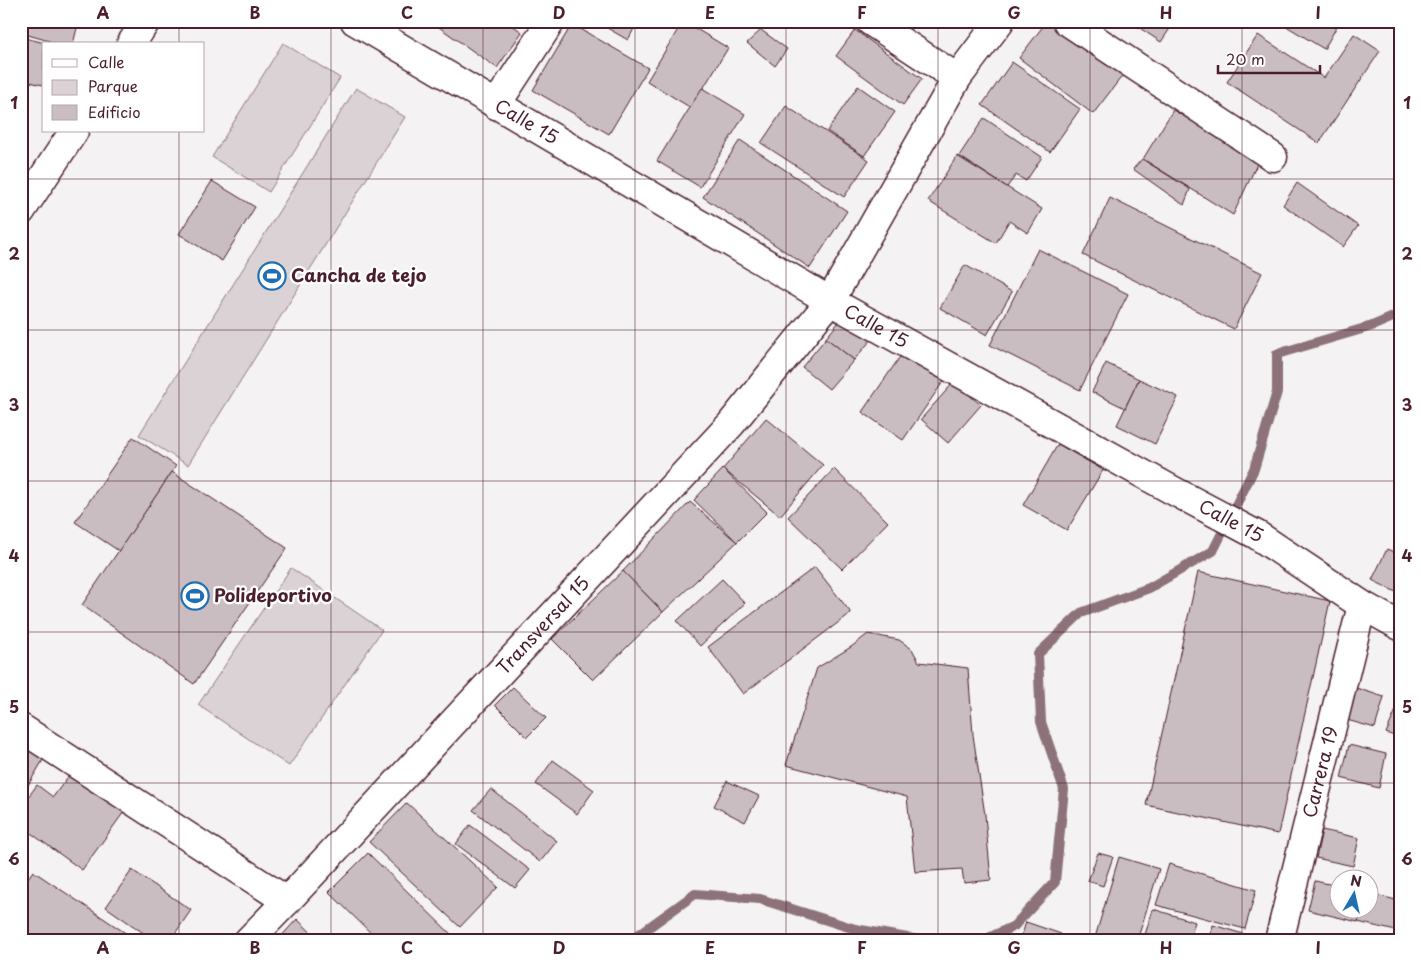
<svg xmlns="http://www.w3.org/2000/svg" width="1421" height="962" viewBox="0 0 1421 962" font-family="'Playpen Sans',sans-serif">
	<rect width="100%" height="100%" fill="#f4f2f2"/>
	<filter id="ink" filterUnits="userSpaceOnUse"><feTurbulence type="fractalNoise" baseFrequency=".02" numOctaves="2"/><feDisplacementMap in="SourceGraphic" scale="10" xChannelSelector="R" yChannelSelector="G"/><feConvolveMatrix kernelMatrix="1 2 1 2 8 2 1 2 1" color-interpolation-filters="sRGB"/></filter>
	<g filter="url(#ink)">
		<g fill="#dbd2d5" stroke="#927880">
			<polygon points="283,43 340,78 269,192 212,157"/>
			<polygon points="356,88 405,117 188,465 139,435"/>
			<polygon points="291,568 382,630 289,766 198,705"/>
		</g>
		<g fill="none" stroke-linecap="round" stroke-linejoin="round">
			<g stroke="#8d727a" stroke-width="10">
				<polyline points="632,941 634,938 695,894 760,899 855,929 925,941"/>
				<polyline points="982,941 1014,926 1055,882 1064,789 1041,722 1038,654 1081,613 1149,588 1213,551 1254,469 1277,392 1277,354 1372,326 1400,314"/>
			</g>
		</g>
		<g fill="#cabdc1" stroke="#4a1f2b">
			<polygon points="21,21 68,21 78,24 73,44 60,44 21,33"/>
			<polygon points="439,21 506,21 522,32 497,68 436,25"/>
			<polygon points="595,21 638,21 628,40"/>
			<polygon points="683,21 728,48 691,108 647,81"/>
			<polygon points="1047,21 1061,21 1126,71 1093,114 1019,58"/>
			<polygon points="1129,21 1175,21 1161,42"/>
			<polygon points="1278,21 1340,21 1324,49"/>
			<polygon points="572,24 648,68 609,134 533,90"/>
			<polygon points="761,30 787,49 775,66 747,43"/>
			<polygon points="855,30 922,79 903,105 836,56"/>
			<polygon points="1354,34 1380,51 1319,143 1227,82 1258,35 1324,78"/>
			<polygon points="21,37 49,44 44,44 43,85 21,80"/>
			<polygon points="1012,62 1080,109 1050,152 982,105"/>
			<polygon points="858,86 895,112 864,156 827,131"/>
			<polygon points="702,88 745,114 700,187 657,161"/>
			<polygon points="786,106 869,160 844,197 761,143"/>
			<polygon points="1173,110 1259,160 1233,215 1143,159"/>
			<polygon points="984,118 1042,157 1026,181 1016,175 1007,187 959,156"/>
			<polygon points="740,140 847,211 810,268 703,197"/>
			<polygon points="957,156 1042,209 1028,233 1009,221 996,243 928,201"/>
			<polygon points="1142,159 1190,189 1184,205 1133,169"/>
			<polygon points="212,181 255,207 222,261 179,234"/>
			<polygon points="1297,183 1358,226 1343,247 1283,205"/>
			<polygon points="1110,198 1262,273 1234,329 1083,255"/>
			<polygon points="1038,249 1128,294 1080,390 990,345"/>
			<polygon points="965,265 1012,292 987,335 940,308"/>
			<polygon points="843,317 871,340 854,360 826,338"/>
			<polygon points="826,338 854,360 829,389 802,367"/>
			<polygon points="904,351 945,379 903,440 862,412"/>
			<polygon points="1106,363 1139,379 1125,408 1092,392"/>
			<polygon points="1139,379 1178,397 1155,444 1117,425"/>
			<polygon points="954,382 981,405 948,443 921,419"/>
			<polygon points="766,418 823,465 780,516 723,469"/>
			<polygon points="133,437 176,466 119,551 75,522"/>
			<polygon points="1058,444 1103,470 1067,530 1023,505"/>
			<polygon points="723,469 767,512 737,542 694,500"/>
			<polygon points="834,469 888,522 842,569 788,517"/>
			<polygon points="172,472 287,548 194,684 82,605"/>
			<polygon points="690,502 737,542 663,612 623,571"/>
			<polygon points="1387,549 1400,555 1400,594 1372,580"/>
			<polygon points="815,567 851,613 743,694 708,647"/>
			<polygon points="623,571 663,612 593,680 552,639"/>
			<polygon points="1198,572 1330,601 1278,834 1146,805"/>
			<polygon points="722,579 745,603 700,646 677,621"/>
			<polygon points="868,634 899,640 912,649 919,662 968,668 973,735 985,815 991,880 964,883 962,869 915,872 907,797 786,765 817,668 851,647"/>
			<polygon points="513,687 546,718 527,737 495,705"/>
			<polygon points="1356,688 1384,697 1375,728 1347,720"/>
			<polygon points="1400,701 1400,738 1386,733"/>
			<polygon points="21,741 46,755 21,797"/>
			<polygon points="1349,745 1386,754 1379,788 1341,778"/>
			<polygon points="553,760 594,790 577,814 536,784"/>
			<polygon points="73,770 126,809 82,870 21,826 21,807 37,785 53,797"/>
			<polygon points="727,781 759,796 745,822 714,806"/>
			<polygon points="491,789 557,841 540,862 473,810"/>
			<polygon points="407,803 498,887 460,927 369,842"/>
			<polygon points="470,825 530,870 515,888 456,844"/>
			<polygon points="1322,830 1359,838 1353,866 1316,858"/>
			<polygon points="368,853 458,941 379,941 329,892"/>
			<polygon points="1098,853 1113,857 1103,886 1088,881"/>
			<polygon points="1119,857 1159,869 1137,941 1094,941"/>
			<polygon points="1169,864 1256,890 1245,929 1156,905"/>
			<polygon points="132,870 191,910 170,941 155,941 106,907"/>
			<polygon points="33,871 130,936 126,941 35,941 21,931 21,888"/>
			<polygon points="1315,881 1338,886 1338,910 1361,910 1358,922 1308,910"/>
			<polygon points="1368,893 1400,901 1400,932 1358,922 1361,910 1368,910"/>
			<polygon points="1153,909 1195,922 1189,941 1143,941"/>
			<polygon points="297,919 320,941 277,941"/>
			<polygon points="1026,922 1061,934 1059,941 1020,941"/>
			<polygon points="1213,925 1250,936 1248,941 1209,941"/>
		</g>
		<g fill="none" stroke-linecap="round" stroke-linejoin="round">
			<g stroke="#4a1f2b" stroke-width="31">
				<g id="minor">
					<path id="s1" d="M355,21L830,301L1172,490L1257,535L1362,605L1400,626"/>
					<polyline points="870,21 957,78"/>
					<polyline points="1067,21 1273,157"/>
					<polyline points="131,44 146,21"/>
					<polyline points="496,105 551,21"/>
					<polyline points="21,211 74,131"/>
					<polyline points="21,728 287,901"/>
					<path id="s2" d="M248,941L287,901L731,424L830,301L957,78L1000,21"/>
					<path id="s3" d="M1279,941L1362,605"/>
				</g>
			</g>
			<use href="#minor" stroke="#fff" stroke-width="28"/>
		</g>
	</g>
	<path fill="none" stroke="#4a1f2b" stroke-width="1" stroke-opacity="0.55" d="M179,21V44M331,21V941M483,21V941M635,21V941M786,21V941M938,21V941M1090,21V941M1242,21V941M179,131V941M21,179H1400M21,330H1400M21,481H1400M21,632H1400M21,783H1400"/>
	<defs>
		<g id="stadium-ring" transform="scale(1.4375)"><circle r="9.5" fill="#fff" stroke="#1f6fb2" stroke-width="1.5"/><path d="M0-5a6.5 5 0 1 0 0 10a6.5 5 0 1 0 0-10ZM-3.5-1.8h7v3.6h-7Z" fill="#1f6fb2"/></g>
	</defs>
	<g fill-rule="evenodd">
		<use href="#stadium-ring" x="272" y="276"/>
		<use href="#stadium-ring" x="195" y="596"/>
	</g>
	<g text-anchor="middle" stroke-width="4.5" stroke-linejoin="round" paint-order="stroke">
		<g font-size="18" fill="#4a1f2b" stroke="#fff">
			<text dy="6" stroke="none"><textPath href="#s1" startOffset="199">Calle 15</textPath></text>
			<text dy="6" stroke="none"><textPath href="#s1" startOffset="604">Calle 15</textPath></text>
			<text dy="6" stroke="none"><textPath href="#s1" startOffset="1009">Calle 15</textPath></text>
			<text dy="6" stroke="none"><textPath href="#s2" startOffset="432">Transversal 15</textPath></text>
			<text dy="6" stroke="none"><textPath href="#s3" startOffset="174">Carrera 19</textPath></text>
		</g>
		<g font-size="18" font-weight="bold" fill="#4a1f2b" stroke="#fff" text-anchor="start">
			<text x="291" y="282">Cancha de tejo</text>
			<text x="214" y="602">Polideportivo</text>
		</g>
	</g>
	<rect width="1421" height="962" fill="none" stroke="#fff" stroke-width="55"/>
	<rect x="42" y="42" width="162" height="90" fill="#ffffff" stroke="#b7a5aa"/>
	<rect x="52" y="59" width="25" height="8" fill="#ffffff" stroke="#b7a5aa"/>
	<text x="88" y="68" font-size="15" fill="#4a1f2b">Calle</text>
	<rect x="52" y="80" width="25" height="15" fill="#dbd2d5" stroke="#b7a5aa"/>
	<text x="88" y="92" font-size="15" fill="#4a1f2b">Parque</text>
	<rect x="52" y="105" width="25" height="15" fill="#cabdc1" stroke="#b7a5aa"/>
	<text x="88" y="118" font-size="15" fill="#4a1f2b">Edificio</text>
	<g transform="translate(1354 894) rotate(9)"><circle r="24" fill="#ffffff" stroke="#b7a5aa"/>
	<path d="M0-4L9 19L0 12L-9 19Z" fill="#1f6fb2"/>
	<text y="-8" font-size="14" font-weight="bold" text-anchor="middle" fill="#4a1f2b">N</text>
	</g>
	<path d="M1218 65v8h102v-8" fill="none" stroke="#4a1f2b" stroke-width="2.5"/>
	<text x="1226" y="65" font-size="15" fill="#4a1f2b" stroke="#ffffff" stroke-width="4" paint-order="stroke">20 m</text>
	<rect x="28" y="28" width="1366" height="906" fill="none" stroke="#4a1f2b" stroke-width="2"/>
	<g font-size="16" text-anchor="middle" font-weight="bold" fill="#4a1f2b">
		<text x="103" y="19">A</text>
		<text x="255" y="19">B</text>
		<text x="407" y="19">C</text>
		<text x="559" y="19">D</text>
		<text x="710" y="19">E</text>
		<text x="862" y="19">F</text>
		<text x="1014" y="19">G</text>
		<text x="1166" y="19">H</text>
		<text x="1318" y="19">I</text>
		<text x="14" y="109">1</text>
		<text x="1407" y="109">1</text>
		<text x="14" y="260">2</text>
		<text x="1407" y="260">2</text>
		<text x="14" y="411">3</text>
		<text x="1407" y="411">3</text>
		<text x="14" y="562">4</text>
		<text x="1407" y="562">4</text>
		<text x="14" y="713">5</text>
		<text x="1407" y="713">5</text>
		<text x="14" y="865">6</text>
		<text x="1407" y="865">6</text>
		<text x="103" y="954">A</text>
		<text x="255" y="954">B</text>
		<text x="407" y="954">C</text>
		<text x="559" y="954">D</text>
		<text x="710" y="954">E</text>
		<text x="862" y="954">F</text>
		<text x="1014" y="954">G</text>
		<text x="1166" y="954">H</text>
		<text x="1318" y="954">I</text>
	</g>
</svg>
